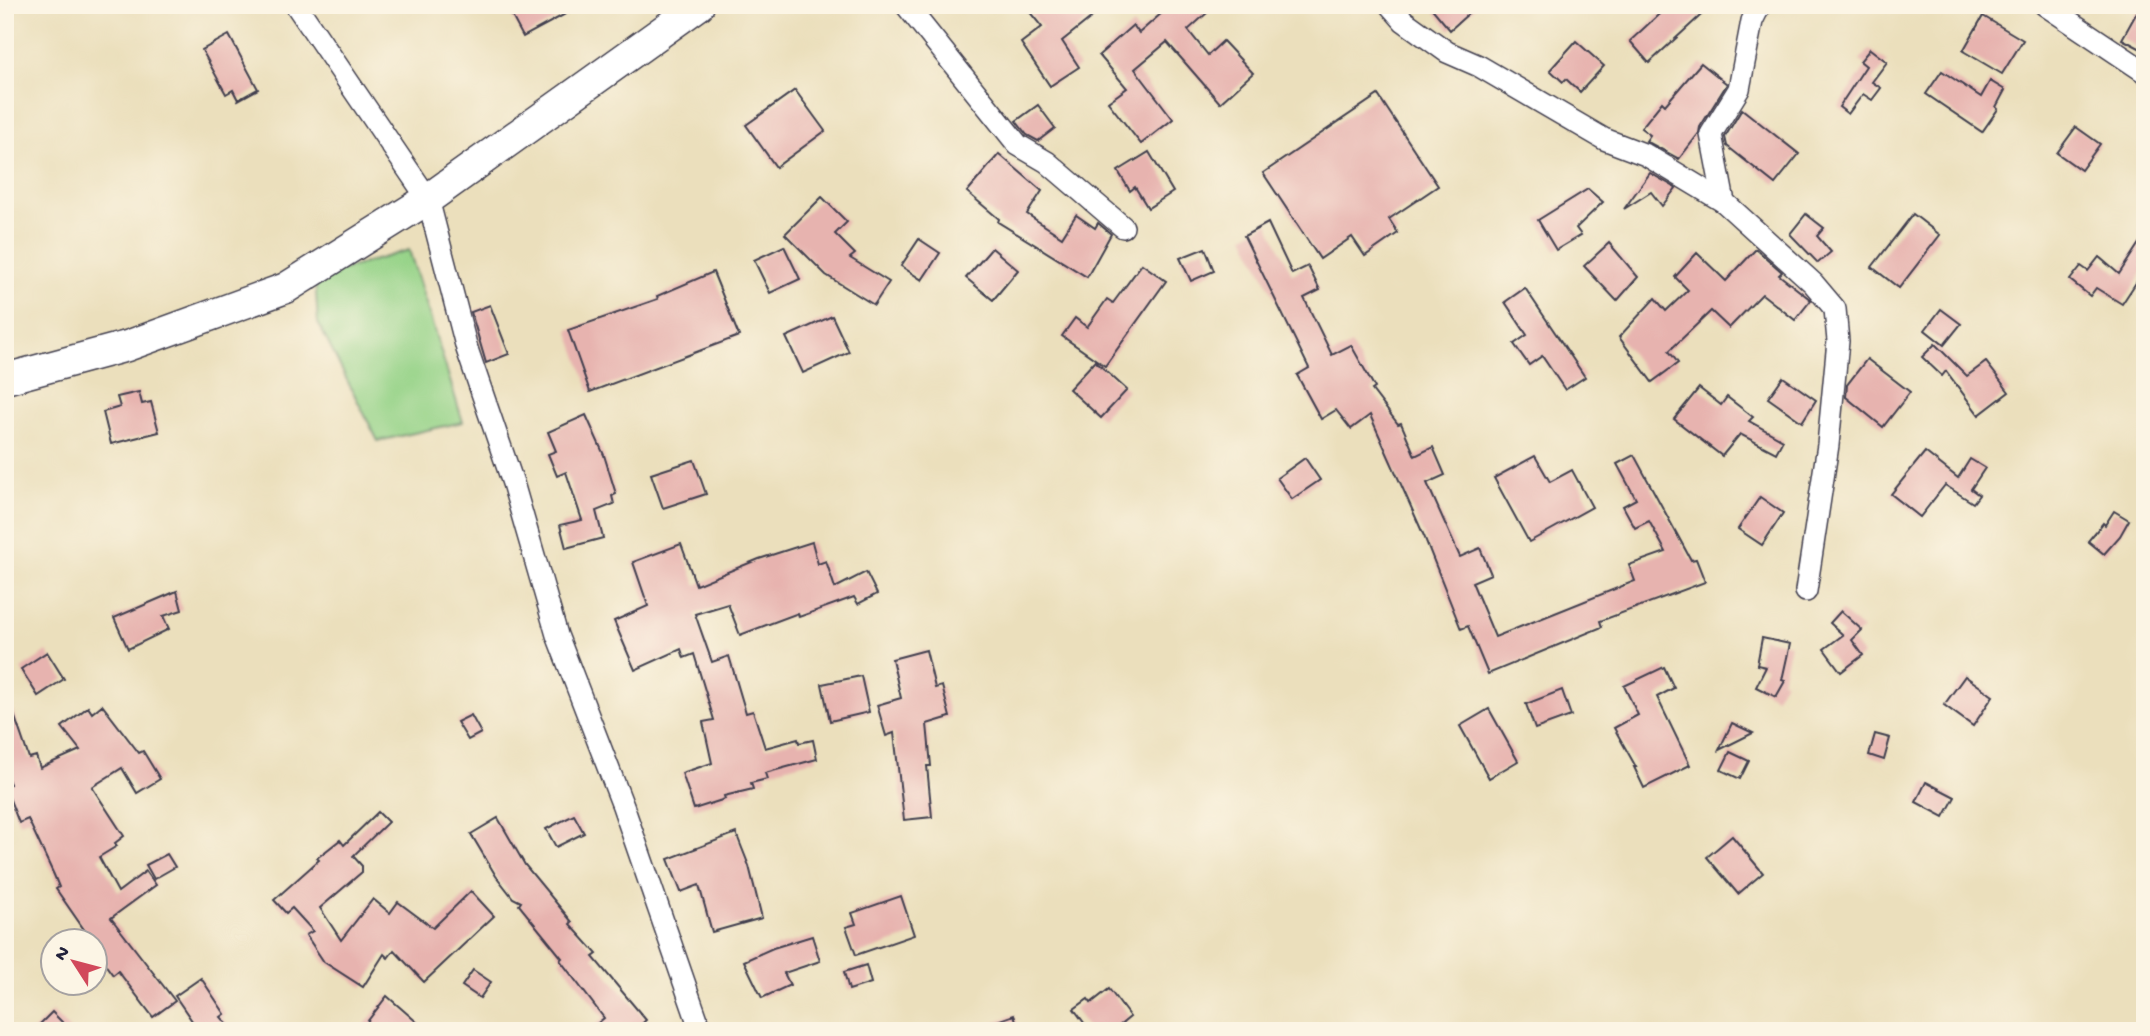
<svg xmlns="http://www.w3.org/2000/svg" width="2150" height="1036" viewBox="0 0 2150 1036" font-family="'Gochi Hand',sans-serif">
	<rect width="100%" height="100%" fill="#fcf5e5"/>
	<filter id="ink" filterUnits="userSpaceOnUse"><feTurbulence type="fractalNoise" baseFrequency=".0143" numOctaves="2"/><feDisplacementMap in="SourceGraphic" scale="14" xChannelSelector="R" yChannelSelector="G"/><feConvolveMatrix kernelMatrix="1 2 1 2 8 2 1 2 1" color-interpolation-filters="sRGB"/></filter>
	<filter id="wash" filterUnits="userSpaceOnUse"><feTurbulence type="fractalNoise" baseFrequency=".00686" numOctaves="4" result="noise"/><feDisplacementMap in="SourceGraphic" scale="28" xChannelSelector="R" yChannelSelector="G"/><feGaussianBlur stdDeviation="1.57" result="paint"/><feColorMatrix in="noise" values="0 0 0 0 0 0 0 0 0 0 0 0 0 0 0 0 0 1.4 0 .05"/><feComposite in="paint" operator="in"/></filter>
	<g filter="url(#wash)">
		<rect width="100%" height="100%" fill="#ebdfbc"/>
		<polygon fill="#96d388" stroke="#5c7a62" stroke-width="2" points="409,250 463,422 378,441 318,323 315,278"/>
		<g id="blocks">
			<g fill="#e7b3af">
				<polygon points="506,5 582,5 523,37"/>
				<polygon points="1024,5 1107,5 1062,41 1079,67 1050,86 1021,43 1042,27"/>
				<polygon points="1171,5 1200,5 1207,13 1188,30 1208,55 1223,41 1253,73 1220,103 1167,42 1135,69 1173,119 1141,144 1108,102 1127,88 1099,55 1133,25 1139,33"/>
				<polygon points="1429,5 1478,5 1450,30"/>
				<polygon points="1669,5 1712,5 1649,63 1630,41"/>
				<polygon points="2141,5 2145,5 2145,51 2122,39"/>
				<polygon points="1983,16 2023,40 2002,74 1963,51"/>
				<polygon points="229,35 258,89 238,100 233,90 226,94 202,50"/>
				<polygon points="1576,41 1604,66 1580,92 1566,79 1563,82 1550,70"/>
				<polygon points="1870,49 1887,62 1872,82 1881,88 1872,100 1863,94 1848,114 1839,107 1866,66 1860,61"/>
				<polygon points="1701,63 1727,84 1700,127 1699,133 1679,159 1646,141 1650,135 1641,128 1662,102 1665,105"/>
				<polygon points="1942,71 1981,97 1990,81 2005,90 1996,107 1998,109 1982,132 1926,94"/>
				<polygon points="795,90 825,131 776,167 746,125"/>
				<polygon points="1378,95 1438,186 1389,219 1398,233 1365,256 1352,237 1320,259 1263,173"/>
				<polygon points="1038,105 1055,128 1038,141 1027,135 1016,121"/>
				<polygon points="1742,109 1799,154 1775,184 1727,146 1725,137"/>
				<polygon points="2076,127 2100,144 2081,170 2057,153"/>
				<polygon points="1149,152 1173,192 1148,208 1135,187 1130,191 1118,171"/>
				<polygon points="999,154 1042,191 1027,214 1062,237 1076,215 1095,228 1098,223 1111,234 1087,277 998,222 999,219 967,192"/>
				<polygon points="1650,173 1676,188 1662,206 1651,192 1624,209"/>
				<polygon points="1588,189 1603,202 1576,228 1581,235 1556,250 1538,220"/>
				<polygon points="822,197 847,222 835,234 855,254 850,258 889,282 874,305 826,275 785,234"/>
				<polygon points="1806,214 1824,228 1817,236 1831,252 1818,263 1790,234"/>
				<polygon points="1913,214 1940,235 1899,288 1872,267"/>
				<polygon points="1268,223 1292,274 1308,266 1320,290 1304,298 1332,355 1351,345 1375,388 1372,390 1398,424 1401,423 1415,456 1433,447 1445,475 1427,483 1460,557 1480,548 1491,574 1472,582 1495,637 1635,581 1629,565 1666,552 1649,521 1635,528 1623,506 1636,499 1617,464 1634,455 1691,560 1696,559 1705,582 1600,621 1602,627 1488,674 1468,626 1461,629 1424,536 1370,415 1351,429 1336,410 1321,419 1297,375 1309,368 1244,236"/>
				<polygon points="2145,234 2145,269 2122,304 2096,288 2090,296 2070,280 2081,266 2088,271 2099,257 2119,274"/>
				<polygon points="919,239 940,253 922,280 901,266"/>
				<polygon points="1609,243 1638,277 1617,301 1584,266"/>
				<polygon points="784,246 800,279 770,293 754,260"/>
				<polygon points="992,248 1018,270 993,300 966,278"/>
				<polygon points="1205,248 1214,271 1191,281 1180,258"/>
				<polygon points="1756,249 1782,272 1779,275 1811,300 1795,320 1762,294 1729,328 1711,311 1669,351 1678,363 1652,382 1619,337 1655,298 1666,311 1688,290 1675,277 1697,253 1726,281"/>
				<polygon points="1142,264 1166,281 1105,366 1062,336 1075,318 1087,327 1107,299 1113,303"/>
				<polygon points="713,272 739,336 590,392 568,330 658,299 657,296"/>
				<polygon points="1525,288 1585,377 1565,390 1542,356 1529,365 1514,344 1527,335 1505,302"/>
				<polygon points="490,305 509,354 486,363 471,312"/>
				<polygon points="1941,309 1961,324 1944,345 1925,330"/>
				<polygon points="832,316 849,352 803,373 786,337"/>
				<polygon points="1935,344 1967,376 1986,362 2009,392 1979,415 1946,371 1942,376 1922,357"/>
				<polygon points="1867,359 1910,392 1883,427 1846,397 1847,385"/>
				<polygon points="1095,361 1127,390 1101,418 1069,389"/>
				<polygon points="1783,377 1816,400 1802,422 1768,398"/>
				<polygon points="1699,388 1721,405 1727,397 1753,417 1749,421 1783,440 1776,453 1740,434 1722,456 1674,419"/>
				<polygon points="139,392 142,404 151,402 159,432 111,444 103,412 120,407 117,397"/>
				<polygon points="586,415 604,455 616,494 612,496 614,504 596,511 603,538 566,548 560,525 582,520 566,472 557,476 548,454 556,451 548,432"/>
				<polygon points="1925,452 1958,478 1970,459 1985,468 1971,489 1979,495 1973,503 1945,485 1920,517 1891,494"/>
				<polygon points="1535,456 1550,482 1572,470 1592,507 1529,542 1494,478"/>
				<polygon points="1305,458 1320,480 1292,499 1277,478"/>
				<polygon points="694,460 706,494 663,508 651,474"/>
				<polygon points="1760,497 1783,513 1762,545 1738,529"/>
				<polygon points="2114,511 2129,520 2120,536 2104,554 2088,541 2103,523 2105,525"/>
				<polygon points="812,542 818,564 826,561 835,588 866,572 877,594 858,604 854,597 799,617 798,613 740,635 728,604 695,614 712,662 729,656 746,713 753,711 765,748 798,739 799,743 813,740 817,759 765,773 767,779 751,783 753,789 724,796 725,799 694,809 682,773 712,763 703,722 714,720 694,654 684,658 681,649 635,670 614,621 648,606 633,562 681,544 696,585 759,559"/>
				<polygon points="177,591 182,610 163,616 169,629 128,649 114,618"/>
				<polygon points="1841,611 1862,630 1852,640 1863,655 1841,672 1824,649 1843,635 1830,623"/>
				<polygon points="1762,638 1790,644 1782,680 1785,681 1776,697 1756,687 1766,667 1757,665"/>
				<polygon points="926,650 935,688 942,686 950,717 927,724 931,766 927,766 932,817 904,820 894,733 886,736 877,705 901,698 892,659"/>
				<polygon points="47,652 64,679 38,696 21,669"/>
				<polygon points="1664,667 1674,688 1657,697 1690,765 1644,788 1634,767 1636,767 1614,728 1638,715 1624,686"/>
				<polygon points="861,676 869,712 830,721 822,684"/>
				<polygon points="1965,676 1993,696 1973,726 1944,705"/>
				<polygon points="1562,690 1571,716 1535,729 1526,704"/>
				<polygon points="8,697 29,758 36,756 40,768 80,750 62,727 88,707 92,713 102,705 139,753 143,751 160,779 137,793 122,768 92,787 124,836 115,843 117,846 99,857 118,892 146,871 156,885 111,918 175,1001 153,1017 118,971 113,975 94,949 94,942 89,942 83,933 85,931 56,889 59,887 54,875 28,819 19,823 5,787 10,784 5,771 5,698"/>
				<polygon points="1489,709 1518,761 1489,778 1460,726"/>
				<polygon points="471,715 481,733 468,740 457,722"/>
				<polygon points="1732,723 1753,733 1719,750"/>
				<polygon points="1875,734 1890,738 1884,760 1869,755"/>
				<polygon points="1730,752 1749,761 1740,779 1721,770"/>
				<polygon points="1926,782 1955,797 1944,817 1916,802"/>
				<polygon points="378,812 388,822 353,856 362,866 362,872 320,908 341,940 373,899 390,913 398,902 433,928 471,891 494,916 424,982 394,950 388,958 384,954 363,987 324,962 306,935 313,931 292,908 286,913 274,900 319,860 317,858 340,840 344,845"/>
				<polygon points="574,815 584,833 556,847 546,829"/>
				<polygon points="498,818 525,865 572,922 570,924 597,954 593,957 646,1020 634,1031 588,1031 604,1018 560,960 562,958 519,905 521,902 513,898 496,876 471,834"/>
				<polygon points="736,833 749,866 762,918 712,932 699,885 681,892 668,859"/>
				<polygon points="1732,836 1763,873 1738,894 1707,857"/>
				<polygon points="167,854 175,867 154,879 146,865"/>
				<polygon points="901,896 914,935 856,955 846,927 856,924 852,913"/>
				<polygon points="812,936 820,961 784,973 790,985 762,998 744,961 773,948"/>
				<polygon points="866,965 871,983 849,990 844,972"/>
				<polygon points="473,970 491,982 480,998 462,986"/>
				<polygon points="201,978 225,1014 221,1017 233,1031 199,1031 175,996"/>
				<polygon points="1109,989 1130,1017 1113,1031 1090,1031 1074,1009 1088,999 1091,1003"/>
				<polygon points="387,996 427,1031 360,1031"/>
				<polygon points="52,1012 71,1031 33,1031"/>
				<polygon points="1014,1015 1020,1031 975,1031 975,1029"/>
			</g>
		</g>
	</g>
	<g filter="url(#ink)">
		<use href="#blocks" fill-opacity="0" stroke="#403e4e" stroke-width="2"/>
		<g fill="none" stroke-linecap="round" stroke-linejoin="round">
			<g stroke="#403e4e" stroke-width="24">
				<g id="street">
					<polyline points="296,5 428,199 467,349 513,483 557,635 623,806 701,1031"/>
					<polyline points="906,5 1018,145 1047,162 1123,227"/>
					<polyline points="1390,5 1404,21 1447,52 1479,66 1604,139 1646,155 1724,202 1813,283 1835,309 1838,341 1828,445 1806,591"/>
					<polyline points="2045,5 2145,72"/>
					<polyline points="1724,202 1711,134 1739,89 1752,21 1760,5"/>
				</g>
			</g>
			<g stroke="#403e4e" stroke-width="33">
				<polyline id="secondary" points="5,379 127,346 286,288 428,199 699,5"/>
			</g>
			<use href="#street" stroke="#fff" stroke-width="21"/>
			<use href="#secondary" stroke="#fff" stroke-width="30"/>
		</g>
	</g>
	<rect width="2150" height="1036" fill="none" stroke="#fcf5e5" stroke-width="28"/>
	<g transform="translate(74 962) rotate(306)"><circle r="33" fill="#fcf5e5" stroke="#a5a1a1" stroke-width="2"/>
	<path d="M0-5L12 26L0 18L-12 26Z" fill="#d1495b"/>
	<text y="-10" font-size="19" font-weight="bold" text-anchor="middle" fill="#22223b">N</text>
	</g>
</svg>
